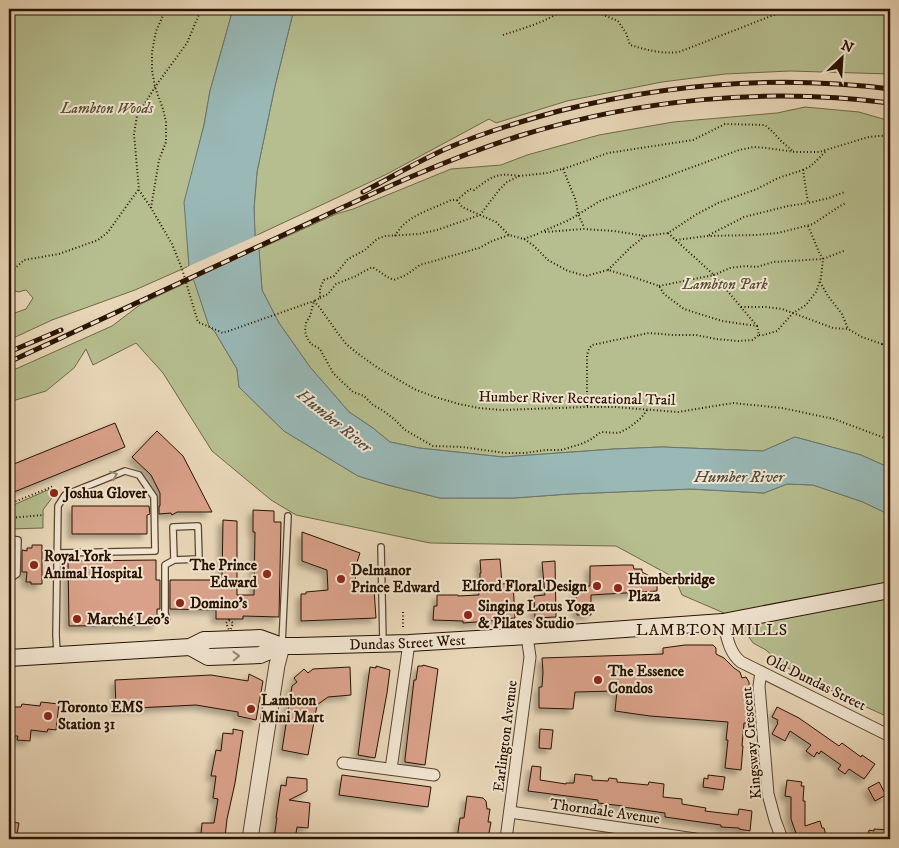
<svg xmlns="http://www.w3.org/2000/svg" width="899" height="848" viewBox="0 0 899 848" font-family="'IM FELL DW Pica',serif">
	<defs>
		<filter id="shadow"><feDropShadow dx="-4.5" dy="4.5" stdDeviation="2.5" flood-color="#0004"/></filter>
	</defs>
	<rect width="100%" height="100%" fill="#e9d7b8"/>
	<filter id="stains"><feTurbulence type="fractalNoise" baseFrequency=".004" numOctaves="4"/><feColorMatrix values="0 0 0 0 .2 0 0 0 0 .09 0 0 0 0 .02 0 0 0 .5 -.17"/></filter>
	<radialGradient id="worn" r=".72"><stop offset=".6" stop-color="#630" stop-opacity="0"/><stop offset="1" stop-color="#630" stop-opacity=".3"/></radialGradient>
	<g fill="#b6be8f" stroke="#6f6848">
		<polygon points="9,9 233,9 210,91 204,125 185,202 189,266 135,290 52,320 9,340 9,315 26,309 33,298 26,290 18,292 9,289"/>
		<polygon points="294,9 890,9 890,74 790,71 725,74 662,82 567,101 496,123 489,119 387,174 330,201 255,236 254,208 257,172 275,86"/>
		<polygon points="805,107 859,112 890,121 890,468 861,455 795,437 763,451 662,447 614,449 503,457 419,448 390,442 373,428 349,412 310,367 279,323 262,290 259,249 336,214 353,209 451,169 501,165 527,155 599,135 673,122 777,113"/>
		<polygon points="194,279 209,326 215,332 237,369 239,387 284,431 358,476 388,485 440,498 514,498 569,494 691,489 764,493 787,484 813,485 863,502 890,515 890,718 804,678 783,665 766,650 753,643 740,624 724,613 682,595 675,578 616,546 430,543 296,515 271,500 212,451 163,373 136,343 93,365 86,349 74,368 46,391 9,402 9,372 112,326 141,304"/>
		<polygon points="50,489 54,495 43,510 43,528 9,529 9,507"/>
	</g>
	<polygon fill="#99b8b6" stroke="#6c766e" points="233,9 294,9 275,86 257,172 254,208 255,236 259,249 262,290 279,323 310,367 349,412 373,428 390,442 419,448 503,457 614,449 662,447 763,451 795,437 861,455 890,468 890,515 863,502 813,485 787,484 764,493 691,489 569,494 514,498 440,498 388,485 358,476 284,431 239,387 237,369 215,332 209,326 189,266 184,202 204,125 210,91"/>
	<polygon fill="#e9d7b8" points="258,235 262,248 192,280 187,267"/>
	<g fill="#d9a189" stroke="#281201" filter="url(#shadow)">
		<polygon points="115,423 125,447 9,494 9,466"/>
		<polygon points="157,431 183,456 212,512 177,512 172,515 171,513 159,514 159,506 160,506 160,493 151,475 132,457"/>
		<polygon points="72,506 149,506 150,514 147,515 147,534 72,534"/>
		<polygon points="253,510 274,511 274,522 281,522 279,617 243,616 243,619 216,619 216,610 170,609 170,580 222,580 223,520 237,521 237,595 254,595 255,532 253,532"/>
		<polygon points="302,532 360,553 355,568 356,589 374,589 376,618 301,621 301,594 306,594 306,592 328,590 327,570 302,561"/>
		<polygon points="32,545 42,545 42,584 31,584 31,582 26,582 27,572 22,572 22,550 27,551 27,548 32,548"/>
		<polygon points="500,559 502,584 513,583 515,618 502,619 502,620 463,623 463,621 433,620 434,606 437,606 437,595 458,595 458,596 479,595 478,589 480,589 480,573 481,573 480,560"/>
		<polygon points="156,560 156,580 160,580 160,609 157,609 157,625 69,626 68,561"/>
		<polygon points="555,561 556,617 535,618 534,596 545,595 542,562"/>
		<polygon points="625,565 633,565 634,569 642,569 642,572 657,580 657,591 591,595 591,615 577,615 576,591 578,591 578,586 590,586 590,566"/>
		<polygon points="685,645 713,645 716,648 716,654 724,658 734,668 740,672 742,678 746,677 749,682 751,724 744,723 742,746 743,746 741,770 725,768 728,740 726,740 728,722 650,716 615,711 617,691 575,692 573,709 539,708 539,687 542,687 543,672 542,658 663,654 663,648"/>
		<polygon points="423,665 438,669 425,765 405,762 405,759 414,680 416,680 418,666 423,666"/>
		<polygon points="376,666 390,670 387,693 375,758 358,755 369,674 370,667 376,668"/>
		<polygon points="350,667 351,695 328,697 317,705 308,755 282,750 292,686 297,682 294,678 304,669 308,673 313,669"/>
		<polygon points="249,674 263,681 256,720 238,716 238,712 196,705 116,709 115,680 211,675 248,681"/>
		<polygon points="41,702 59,704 56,730 48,729 47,732 31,730 30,741 17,740 18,736 9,736 9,707 21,707 22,704 40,706"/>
		<polygon points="777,707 799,718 839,746 842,743 861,757 862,755 875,764 864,779 849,769 845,774 838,769 841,765 821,751 819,754 817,752 814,757 806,751 811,745 790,731 785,741 772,734 778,723 777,722 778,720 772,717"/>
		<polygon points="233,729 243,731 235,783 227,819 225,837 219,836 219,839 208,839 208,835 201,834 202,823 214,823 218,799 213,798 216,776 211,776 216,750 221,751 223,733 233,734"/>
		<polygon points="540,729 553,730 551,749 539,748"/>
		<polygon points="532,766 541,767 540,780 566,784 566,783 574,783 575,774 592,776 592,780 608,781 609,778 617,779 617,782 648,785 649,782 664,784 663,797 682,799 682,804 706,808 705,811 738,815 739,809 752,811 750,831 739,829 739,828 721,827 721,825 665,817 665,813 623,807 623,806 598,803 598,800 528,791"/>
		<polygon points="342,775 431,787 428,807 339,795"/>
		<polygon points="708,775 725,777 723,790 703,787 704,778 708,779"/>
		<polygon points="287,777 307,779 307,791 289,800 310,803 308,828 297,827 295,839 277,839 277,838 274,838 277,818 276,818 281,785 286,786"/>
		<polygon points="787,780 802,782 801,786 804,786 803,801 805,801 805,826 820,821 822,828 824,828 827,839 798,839 791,819 791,797 785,796"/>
		<polygon points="879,782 886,795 875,801 868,788"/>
		<polygon points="467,796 483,798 486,801 487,809 490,809 488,822 491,822 488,839 457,839 460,818 464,818"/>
		<polygon points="9,822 19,823 16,839 9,839"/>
		<polygon points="874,829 890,830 890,839 868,839 869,830 874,831"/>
	</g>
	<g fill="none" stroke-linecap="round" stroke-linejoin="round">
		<g stroke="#58432f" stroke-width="8">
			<g id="service">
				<polyline points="9,539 18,540 17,574 11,578"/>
				<polyline points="381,547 383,642"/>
				<polyline points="167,620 165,613 165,565 174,560 199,559 198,526 173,527 174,560"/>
				<polyline points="282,644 288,516"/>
				<polyline points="57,653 56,635 58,506 65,495 125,471 139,475 154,497 155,551 57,553"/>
			</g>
		</g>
		<g stroke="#58432f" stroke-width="13">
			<g id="minor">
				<path d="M723,622C727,636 729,653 741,662L890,736"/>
				<polyline points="761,672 759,686 768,794 775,820 782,839"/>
				<polyline points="343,763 434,775"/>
				<polyline points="391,769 409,643"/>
				<polyline points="510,812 695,839"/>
				<polyline points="506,839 530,657 527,636"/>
			</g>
		</g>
		<g stroke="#58432f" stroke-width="17">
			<polyline id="tertiary" points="250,839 277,665 282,646"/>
		</g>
		<g stroke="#281201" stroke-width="18">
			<g id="secondary">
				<polyline points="190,647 208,657 260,655 282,646"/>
				<path id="s1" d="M9,658L190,647L204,640H210L260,638L282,646H298L409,643L527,636L723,622L890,590"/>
			</g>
		</g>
		<g stroke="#281201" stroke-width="2" stroke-dasharray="1 2.5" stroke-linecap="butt">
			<polyline points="199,9 200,12 187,43 155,87 137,116 134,134 139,190 151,208 172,244 182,269 198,322 223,333 314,301 320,308 337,332 346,344 357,353 378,368 414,389 435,397 459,404 479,408 501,410 587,407 615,407 678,412 733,403 782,408 834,419 890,440"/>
			<path d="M589,9L618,21L626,33L630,45C647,50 661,54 679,52L789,9"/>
			<path d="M503,35C524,28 547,22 564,9"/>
			<polyline points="563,169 576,201 578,214 584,227"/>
			<polyline points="803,170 811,166 826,151"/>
			<polyline points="457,200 462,207 496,222 509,235"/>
			<polyline points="151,208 159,160 166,142 166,122 163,109 155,87 152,70 152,52 156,31 166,9"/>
			<polyline points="541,232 569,220 600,201 739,150 754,147 767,148 795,152 819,152 869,137 890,135"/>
			<polyline points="545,232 584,229 614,231 645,236 668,233 697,214 718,203 757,189 778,178 803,170 808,203 829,198 845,192"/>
			<polyline points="668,233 714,275"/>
			<polyline points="709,235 744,217 788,206 808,203"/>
			<path d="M395,236C406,215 431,210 451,200H457L470,189L474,190C491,177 497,172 519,176"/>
			<polyline points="524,239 540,233"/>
			<polyline points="676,240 707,236 756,235 778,233 813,224 840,206 846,203"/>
			<polyline points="608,270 631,247 645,236"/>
			<polyline points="9,274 24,260 59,254 98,240 108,232 138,190"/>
			<polyline points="820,282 828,296 842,314 848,329"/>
			<polyline points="659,286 714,275"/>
			<path d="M320,298L328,294L336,284L356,276L372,267C380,271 385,277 394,280L406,275L420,265L479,248L492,241L509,235L524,239L533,245L548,260L568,271L586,276L608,270L636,278L659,286L664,294L684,309L722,321L757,326L714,275L730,268L746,266L757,267L773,262L823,259L846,250"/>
			<polyline points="741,307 766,307 782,309 833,328 848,329 862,337 882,344 890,342"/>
			<polyline points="759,335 763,335 777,331 793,313 806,305 816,292 821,278 823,259 819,252 808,226"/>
			<polyline points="882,344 890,350"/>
			<polyline points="587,406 587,355 589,349 592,345 649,333 673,335 696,335 716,339 738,341 752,340 759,335 757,326"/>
			<polyline points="647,410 641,418 630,427 619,433 601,432 590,440 581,444 561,450 545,450 525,453 505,453 462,447 433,446 405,430 394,419 382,410 373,405 364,396 353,392 333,373 320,349 311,344 307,338 305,331 306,323 310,316 314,301 320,298 320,288 324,280 334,276 348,259 365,250 377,239 385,236 419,234 437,230 480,215 499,190 507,182 519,176 547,173 569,167 608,153 693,140 725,124 765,125 773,132 781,141 794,152"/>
			<polyline points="9,504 54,486"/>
			<polyline points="9,518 44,515"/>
			<polyline points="403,612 403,629"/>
			<polygon points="229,620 233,623 230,632 226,623"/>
		</g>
		<use href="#service" stroke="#f1e5d1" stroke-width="5.5"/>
		<use href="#minor" stroke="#f1e5d1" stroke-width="11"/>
		<use href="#tertiary" stroke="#f1e5d1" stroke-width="15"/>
		<use href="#secondary" stroke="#f1e5d1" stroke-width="16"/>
		<g stroke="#281201" stroke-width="5">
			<g id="rail">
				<path d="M363,192C392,177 420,160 450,147C485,132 522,121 559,111C666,84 780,75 890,89"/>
				<polyline points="9,352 61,330"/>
				<path d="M9,362C100,320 190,278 281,236C359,200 437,162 519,136C639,99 766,87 890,103"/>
			</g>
		</g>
		<use href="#rail" stroke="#f1e5d1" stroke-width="3" stroke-dasharray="9" stroke-linecap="butt"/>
	</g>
	<defs><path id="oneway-chevron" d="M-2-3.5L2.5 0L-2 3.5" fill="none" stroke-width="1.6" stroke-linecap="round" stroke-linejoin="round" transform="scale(1.25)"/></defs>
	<g stroke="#978673">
		<use href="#oneway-chevron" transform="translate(114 475) rotate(-21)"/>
		<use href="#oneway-chevron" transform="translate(236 656) rotate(-2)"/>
	</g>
	<g fill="#8f2418" stroke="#f1e5d1" stroke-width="2">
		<circle cx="54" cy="493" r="5"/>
		<circle cx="34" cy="565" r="5"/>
		<circle cx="267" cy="574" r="5"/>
		<circle cx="341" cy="579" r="5"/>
		<circle cx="597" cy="586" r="5"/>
		<circle cx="618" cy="588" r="5"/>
		<circle cx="180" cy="603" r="5"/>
		<circle cx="468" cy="615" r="5"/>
		<circle cx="77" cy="619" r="5"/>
		<circle cx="598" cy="680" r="5"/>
		<circle cx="251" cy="709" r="5"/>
		<circle cx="48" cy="716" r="5"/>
	</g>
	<g text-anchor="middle" stroke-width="4" stroke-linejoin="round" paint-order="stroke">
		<g font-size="15" font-style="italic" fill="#5a4e33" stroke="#f1e5d1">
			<text x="107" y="113">Lambton Woods</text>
			<text x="725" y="289">Lambton Park</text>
		</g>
		<g font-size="15" fill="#281201" stroke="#f1e5d1">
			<text transform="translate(577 398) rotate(1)" y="5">Humber River Recreational Trail</text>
			<text dy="5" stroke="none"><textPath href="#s1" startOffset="402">Dundas Street West</textPath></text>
			<text transform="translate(816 682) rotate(26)" y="5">Old Dundas Street</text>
			<text transform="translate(505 736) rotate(-83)" y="5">Earlington Avenue</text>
			<text transform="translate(751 743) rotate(-95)" y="5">Kingsway Crescent</text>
			<text transform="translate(605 811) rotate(8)" y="5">Thorndale Avenue</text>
		</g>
		<g font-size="15" font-weight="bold" fill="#281201" stroke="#f1e5d1" text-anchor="start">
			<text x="64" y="498">Joshua Glover</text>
			<text x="44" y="561">Royal York<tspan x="44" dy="17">Animal Hospital</tspan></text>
			<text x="257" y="570" text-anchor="end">The Prince<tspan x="257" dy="17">Edward</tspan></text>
			<text x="351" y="575">Delmanor<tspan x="351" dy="17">Prince Edward</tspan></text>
			<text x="628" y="584">Humberbridge<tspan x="628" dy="17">Plaza</tspan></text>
			<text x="587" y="591" text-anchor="end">Elford Floral Design</text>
			<text x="190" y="608">Domino's</text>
			<text x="478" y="611">Singing Lotus Yoga<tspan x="478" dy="17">&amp; Pilates Studio</tspan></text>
			<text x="87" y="624">Marché Leo’s</text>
			<text x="608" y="676">The Essence<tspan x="608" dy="17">Condos</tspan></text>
			<text x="261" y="705">Lambton<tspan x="261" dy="17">Mini Mart</tspan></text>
			<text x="58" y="712">Toronto EMS<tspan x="58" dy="17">Station 31</tspan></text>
		</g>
		<g font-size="16" font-style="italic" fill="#504c40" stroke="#f1e5d1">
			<text transform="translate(335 420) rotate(39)" y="6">Humber River</text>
			<text x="739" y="482">Humber River</text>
		</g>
		<g font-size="16" letter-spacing="1" fill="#281201" stroke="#f1e5d1">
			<text x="712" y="635">LAMBTON MILLS</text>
		</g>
	</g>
	<rect width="899" height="848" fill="none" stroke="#e9d7b8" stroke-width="30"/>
	<rect x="10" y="10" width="879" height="828" fill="none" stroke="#281201" stroke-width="2.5"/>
	<rect x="15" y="15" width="869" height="818" fill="none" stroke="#281201"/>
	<g transform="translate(842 58) rotate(25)" stroke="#f1e5d1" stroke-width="4" paint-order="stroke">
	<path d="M0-4L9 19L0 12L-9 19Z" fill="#281201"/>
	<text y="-8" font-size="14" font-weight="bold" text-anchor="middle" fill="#281201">N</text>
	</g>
	<rect width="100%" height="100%" filter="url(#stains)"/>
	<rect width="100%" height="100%" fill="url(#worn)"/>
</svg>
